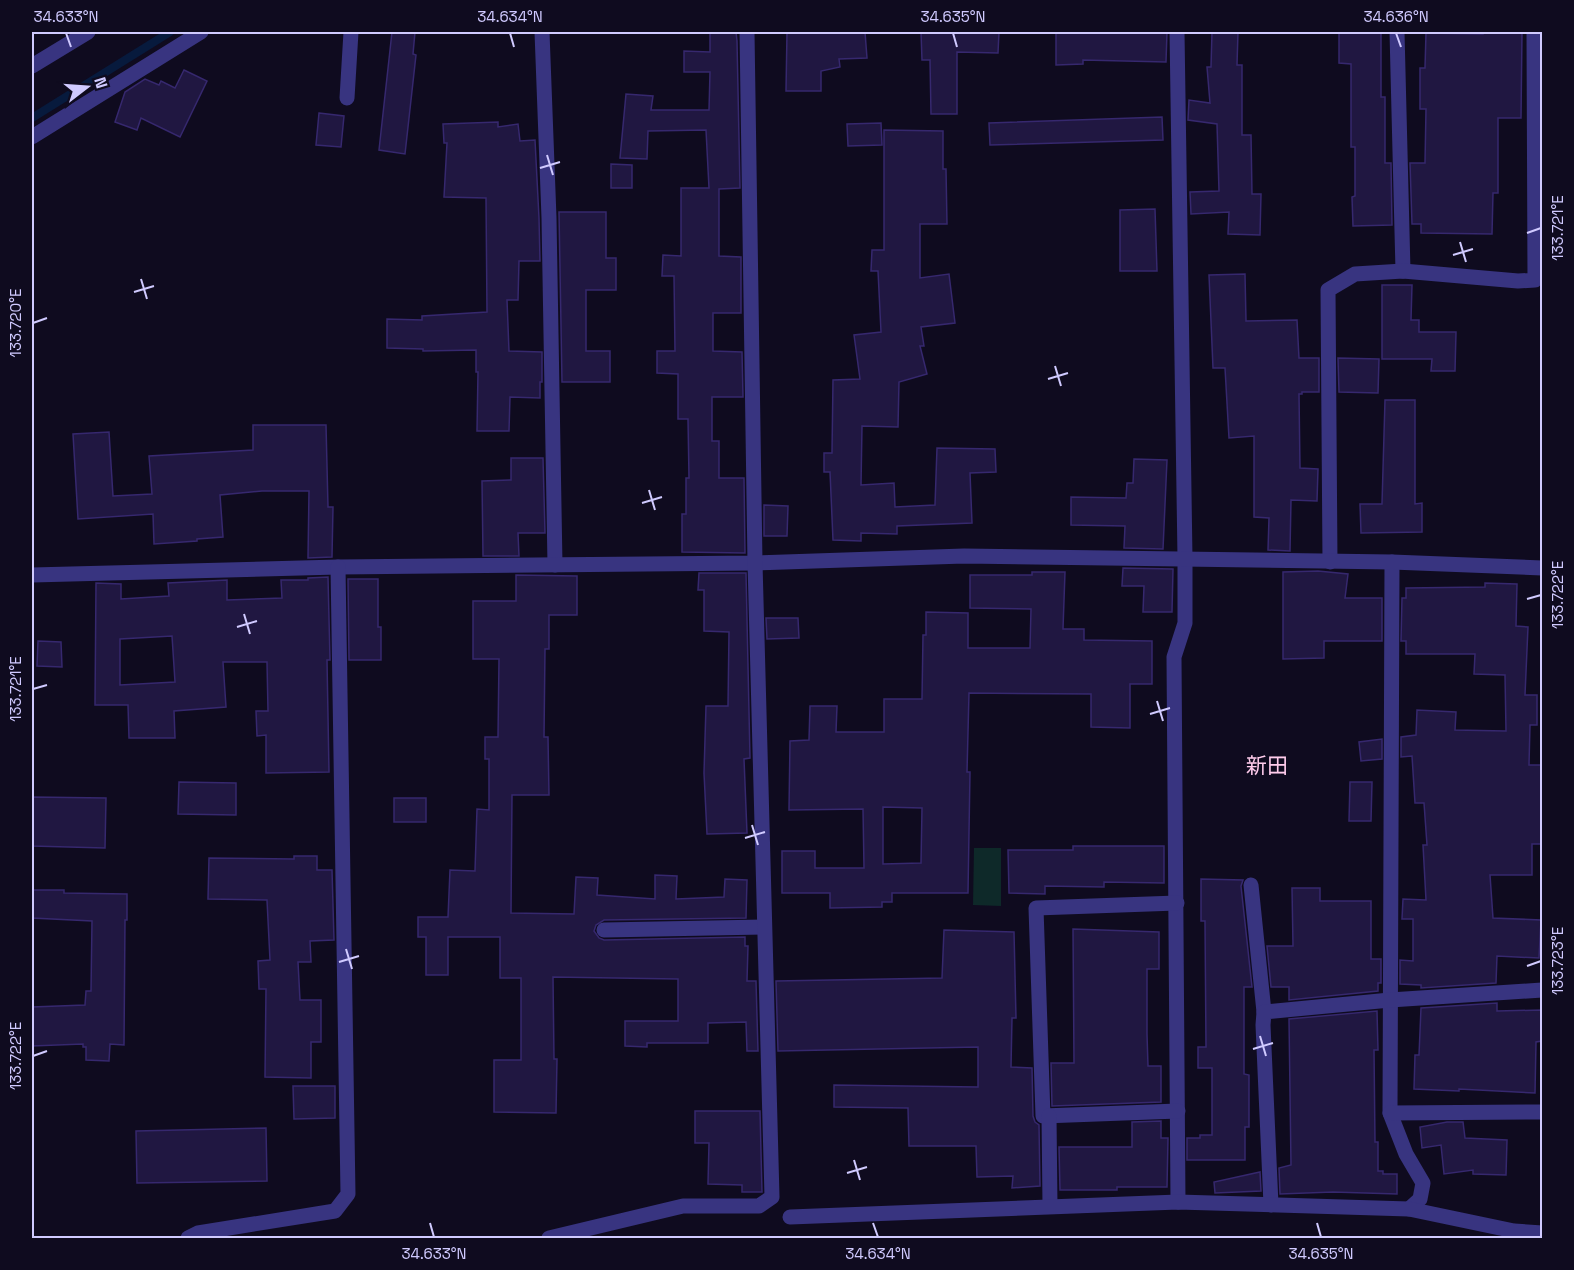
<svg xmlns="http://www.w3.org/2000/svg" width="1574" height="1270" viewBox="0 0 1574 1270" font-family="'Space Grotesk','Noto Sans JP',sans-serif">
	<rect width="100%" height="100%" fill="#0f0b1f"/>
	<polygon fill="#0e2929" points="974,848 1001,848 1001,906 973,905"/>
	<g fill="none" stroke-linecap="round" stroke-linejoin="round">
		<polyline stroke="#071a3d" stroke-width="8" points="32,118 170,32"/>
	</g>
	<g fill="#201741" stroke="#36286e" stroke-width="1.5" fill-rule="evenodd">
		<polygon points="392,32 415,32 413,54 416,55 405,154 379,150"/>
		<polygon points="710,32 736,32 737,41 740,188 719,189 719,256 741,257 741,313 713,313 713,351 742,352 743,397 712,397 712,441 719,441 719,478 744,478 745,553 682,552 682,514 686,514 686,478 689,478 688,419 678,419 678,374 657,373 657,351 675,351 674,276 662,276 663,255 681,256 681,188 709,188 706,130 648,131 647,159 620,158 626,94 653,96 651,110 709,110 710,72 684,72 684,51 710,52"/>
		<polygon points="787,32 865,32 867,58 839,59 840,67 821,71 821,91 786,91"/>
		<polygon points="921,32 999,32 998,53 957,52 957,114 931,114 930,60 922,60"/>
		<polygon points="1056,32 1167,32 1166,62 1083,60 1083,64 1056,65"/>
		<polygon points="1212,32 1238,32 1237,65 1242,65 1242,135 1251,135 1252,194 1261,194 1260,235 1228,234 1229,212 1191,214 1190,192 1219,191 1217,124 1188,120 1189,100 1210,103 1207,67 1211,67"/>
		<polygon points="1339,32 1381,32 1381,97 1385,97 1385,163 1391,163 1392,225 1353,226 1352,197 1355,196 1355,147 1351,147 1351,64 1339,63"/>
		<polygon points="1483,32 1522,32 1521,118 1498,118 1498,193 1493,193 1492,234 1421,233 1421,224 1412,224 1410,163 1425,163 1426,109 1420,109 1420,68 1425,68 1426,33 1483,34"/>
		<polygon points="184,70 207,81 180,137 141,118 137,130 115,122 125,92 145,79 159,85 161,81 175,88"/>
		<polygon points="319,113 344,116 341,147 316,145"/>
		<polygon points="1162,117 1163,140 990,145 989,123"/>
		<polygon points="498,122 498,127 518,124 520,141 535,140 539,218 540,261 519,261 518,300 507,300 509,351 542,352 542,382 540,382 540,398 510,397 509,431 477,431 478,372 476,372 476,350 423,351 423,349 387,348 387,319 422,320 422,316 487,312 486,198 444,197 447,143 444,143 443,124"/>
		<polygon points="881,123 882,145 848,146 847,124"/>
		<polygon points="884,130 943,131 943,169 946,169 947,224 920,224 920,278 949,274 955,323 921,327 924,346 920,346 927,374 899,382 898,427 862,426 861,485 894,483 895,507 935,505 937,448 995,449 996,472 970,473 972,523 897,526 897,534 861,533 861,541 833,540 830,472 824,472 824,453 832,453 833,380 860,379 854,335 881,332 878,271 871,271 872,250 884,250"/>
		<polygon points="611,164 632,165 632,188 611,188"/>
		<polygon points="1155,209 1157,271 1120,271 1120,210"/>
		<polygon points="559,212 606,212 606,258 616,258 616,290 586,290 586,351 610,351 610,382 562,382"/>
		<polygon points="1245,274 1246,321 1297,320 1299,358 1319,358 1319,392 1302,392 1302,394 1299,394 1300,468 1318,469 1317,501 1291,500 1290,551 1268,550 1269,518 1254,517 1254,436 1229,438 1225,368 1213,368 1209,275"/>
		<polygon points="1382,285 1412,285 1411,320 1419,320 1419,332 1456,332 1455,371 1431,371 1432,359 1382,359"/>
		<polygon points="1338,358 1379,359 1378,393 1339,392"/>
		<polygon points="1385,400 1415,400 1415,504 1422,503 1422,532 1361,533 1360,504 1382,504"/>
		<polygon points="253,425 326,425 328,507 333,507 332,557 308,558 309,491 262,491 220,495 223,537 197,539 197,541 154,544 153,514 78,519 73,434 109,432 113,496 152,494 149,456 253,450"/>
		<polygon points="511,458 543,458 545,533 518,533 519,556 483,556 482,481 511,480"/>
		<polygon points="1134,459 1167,460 1163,549 1124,548 1125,526 1071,525 1071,497 1126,498 1127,483 1133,483"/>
		<polygon points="764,505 788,506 787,536 764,536"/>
		<polygon points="1123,568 1173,569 1172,612 1143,612 1144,586 1122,586"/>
		<polygon points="1318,571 1348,574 1345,598 1382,598 1382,641 1324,641 1324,658 1283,659 1283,572"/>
		<path d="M1032,572H1065L1063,629H1084V640L1152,641V684H1130V728L1091,727V694L969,693L967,772H970L968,893H892V902H882V907L830,908V893H782V851H815V868H864L863,809L789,810L790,741L809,740L810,706H837L836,732H884V699H922L923,635H926V612L968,613V648H1030L1031,609L970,608V575H1032ZM883,807L922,808L921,863L883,864Z"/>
		<polygon points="699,573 746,573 750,758 744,759 747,833 707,834 704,773 706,706 728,706 729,632 704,631 704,590 698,590"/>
		<polygon points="516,575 577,576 577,615 549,615 549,649 545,649 544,737 548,737 549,795 512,795 511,913 574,914 576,877 598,878 597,895 655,899 655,875 677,876 676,899 724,897 725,879 747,880 746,918 604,920 596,925 594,931 599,938 604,940 745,937 745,946 748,946 747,981 756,981 758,1051 747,1051 746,1022 708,1023 708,1043 647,1043 647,1047 625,1046 625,1021 678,1021 678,979 553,977 554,1059 557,1059 556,1113 494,1112 494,1060 521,1060 521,978 500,978 500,937 448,937 448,975 426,975 426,937 418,937 418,917 448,917 450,870 475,871 477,809 489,810 489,759 485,759 485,737 498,737 499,659 473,659 473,601 516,601"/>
		<path d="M328,577L330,660H327L329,772L266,773V735L257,736L256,711H268L267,662H223L226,707L174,711L175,738H129L128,705H95L96,583L121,584V599L169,596L168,583L227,580V600L282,598L281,580H308V578ZM172,636L175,682L120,685V639Z"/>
		<polygon points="348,579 378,579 378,627 381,627 381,660 349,660"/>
		<polygon points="1485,583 1517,584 1516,626 1528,627 1525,695 1537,695 1537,725 1530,725 1529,765 1542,765 1542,844 1532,844 1532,875 1490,875 1493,918 1541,920 1539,958 1497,956 1496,983 1421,988 1421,985 1400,984 1400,960 1413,961 1413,919 1402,919 1403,899 1426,900 1423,845 1427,845 1424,803 1415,803 1412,756 1401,757 1401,737 1416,735 1417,710 1456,712 1455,730 1506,731 1505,675 1474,674 1475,654 1406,654 1406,641 1401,641 1402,598 1406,598 1406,588 1485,587"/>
		<polygon points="766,618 798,618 799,638 767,639"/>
		<polygon points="38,641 61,642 62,667 37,666"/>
		<polygon points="1382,739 1382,759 1361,761 1359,742"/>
		<polygon points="179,782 236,783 236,815 178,814"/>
		<polygon points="1350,782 1372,782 1371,821 1349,821"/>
		<polygon points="32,797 106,798 105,848 32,846"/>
		<rect x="394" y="798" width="32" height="24"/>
		<polygon points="1073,846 1164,846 1164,883 1104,882 1104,887 1045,886 1045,894 1009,893 1008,850 1073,850"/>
		<polygon points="294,856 317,856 317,870 332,870 334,940 310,941 311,962 298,962 300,1000 321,1000 321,1042 311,1042 311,1078 265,1077 266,989 259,989 258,961 270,960 267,900 208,899 209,858 294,859"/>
		<polygon points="1201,879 1243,880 1241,886 1252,987 1244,987 1244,1074 1249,1075 1249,1127 1245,1127 1245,1160 1187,1160 1187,1138 1200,1138 1200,1135 1212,1135 1212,1068 1198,1068 1198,1047 1206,1047 1205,921 1201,921"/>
		<polygon points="1292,888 1320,888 1320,901 1371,901 1371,959 1381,959 1381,983 1378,983 1378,991 1289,1000 1289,987 1271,987 1267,946 1293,946"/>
		<polygon points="32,890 64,890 64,893 127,894 127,920 125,920 124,1045 110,1044 109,1061 86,1060 86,1047 83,1047 83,1044 32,1046 32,1007 85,1005 86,991 91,991 92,921 32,918"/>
		<polygon points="1073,929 1159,932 1159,969 1147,969 1147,1034 1148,1066 1161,1066 1161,1102 1052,1106 1051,1063 1074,1063"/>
		<polygon points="944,930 1014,932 1016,1018 1012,1018 1011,1067 1032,1068 1033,1116 1035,1122 1039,1125 1040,1186 1012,1188 1013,1176 977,1177 976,1146 909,1146 908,1108 834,1107 834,1085 978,1087 978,1047 778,1051 776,981 942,978"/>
		<polygon points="1497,1003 1497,1011 1542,1010 1542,1041 1536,1042 1535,1093 1459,1089 1459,1091 1414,1089 1415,1055 1419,1055 1421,1008"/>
		<polygon points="1377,1011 1378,1050 1374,1050 1375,1142 1378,1142 1378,1171 1383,1171 1383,1174 1397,1174 1397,1194 1333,1192 1280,1194 1279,1168 1291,1165 1289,1019"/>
		<polygon points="293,1086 335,1086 335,1118 294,1119"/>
		<polygon points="695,1111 760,1111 762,1192 742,1192 742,1185 708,1184 709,1143 695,1143"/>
		<polygon points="1161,1121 1161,1138 1168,1138 1167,1187 1117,1187 1117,1190 1060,1190 1059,1147 1132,1147 1132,1122"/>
		<polygon points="1447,1122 1463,1122 1465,1138 1507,1140 1506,1175 1473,1174 1473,1170 1444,1174 1441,1145 1422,1148 1420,1127"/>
		<polygon points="266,1128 267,1181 137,1183 136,1131"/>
		<polygon points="1260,1172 1261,1191 1215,1193 1214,1182"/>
	</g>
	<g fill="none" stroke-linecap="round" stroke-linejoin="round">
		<g stroke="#383480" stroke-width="15">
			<polyline points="542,32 549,218 555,565"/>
			<polyline points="1177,32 1185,558 1185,623 1174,657 1178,1202"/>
			<polyline points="1397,32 1403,271"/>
			<polyline points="32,66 88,32"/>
			<polyline points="347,98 351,32"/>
			<polyline points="32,137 201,32"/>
			<polyline points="1330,562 1328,290 1355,274 1403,271 1518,281 1535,280 1534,32"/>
			<polyline points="1392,562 1390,1113 1406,1154 1423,1183 1420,1199 1409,1209"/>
			<polyline points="32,575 338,567 755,563 964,556 1392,562 1542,568"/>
			<polyline points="1251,885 1264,1012"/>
			<polyline points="1177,903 1036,908 1043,1116 1178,1111"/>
			<polyline points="604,930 764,927"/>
			<polyline points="1390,1113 1542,1112"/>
			<polyline points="1049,1116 1050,1206"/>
			<polyline points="1271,1205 1263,1025 1264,1012 1390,1000 1542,990"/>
			<polyline points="790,1217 1178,1202 1409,1209 1514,1231 1542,1233"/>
			<polyline points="188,1238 198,1233 335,1211 348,1194 338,567"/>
			<polyline points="549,1238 683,1206 759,1206 772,1197 755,563 747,32"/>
		</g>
	</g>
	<path fill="none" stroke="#d0caff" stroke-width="2" d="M66,33L71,47M510,33L514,47M953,33L957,47M1396,33L1401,47M547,155L553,175M540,168L560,162M1527,233L1541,228M1460,242L1466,262M1453,255L1473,249M141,279L147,299M134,292L154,286M33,323L47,318M1055,366L1061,386M1048,379L1068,373M649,490L655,510M642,503L662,497M1527,599L1541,595M244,614L250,634M237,627L257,621M33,689L47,685M1157,701L1163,721M1150,714L1170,708M752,825L758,845M745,838L765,832M346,949L352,969M339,962L359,956M1527,966L1541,961M1260,1036L1266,1056M1253,1049L1273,1043M33,1056L47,1051M854,1160L860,1180M847,1173L867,1167M430,1223L434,1237M873,1223L878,1237M1317,1223L1321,1237"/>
	<g text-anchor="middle" stroke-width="4.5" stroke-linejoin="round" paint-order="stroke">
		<g font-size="21" fill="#ffccec" stroke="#0f0b1f">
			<text x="1267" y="773">新田</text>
		</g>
	</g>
	<rect width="1574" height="1270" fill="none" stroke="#0f0b1f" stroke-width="66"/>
	<g transform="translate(87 87) rotate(73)" stroke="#0f0b1f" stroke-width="4.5" paint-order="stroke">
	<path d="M0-4.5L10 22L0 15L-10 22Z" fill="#d0caff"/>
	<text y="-9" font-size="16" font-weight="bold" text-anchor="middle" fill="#d0caff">N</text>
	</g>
	<rect x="33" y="33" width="1508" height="1204" fill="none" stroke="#d0caff" stroke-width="2"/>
	<g font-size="15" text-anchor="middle" fill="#d0caff">
		<text x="66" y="22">34.633°N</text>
		<text x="510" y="22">34.634°N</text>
		<text x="953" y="22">34.635°N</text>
		<text x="1396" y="22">34.636°N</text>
		<text transform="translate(1558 228) rotate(-90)" y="5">133.721°E</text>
		<text transform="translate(16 323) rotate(-90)" y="5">133.720°E</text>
		<text transform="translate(1558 595) rotate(-90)" y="5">133.722°E</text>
		<text transform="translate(16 689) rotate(-90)" y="5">133.721°E</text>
		<text transform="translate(1558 961) rotate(-90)" y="5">133.723°E</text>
		<text transform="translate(16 1056) rotate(-90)" y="5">133.722°E</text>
		<text x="434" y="1259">34.633°N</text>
		<text x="878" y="1259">34.634°N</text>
		<text x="1321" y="1259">34.635°N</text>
	</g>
</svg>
